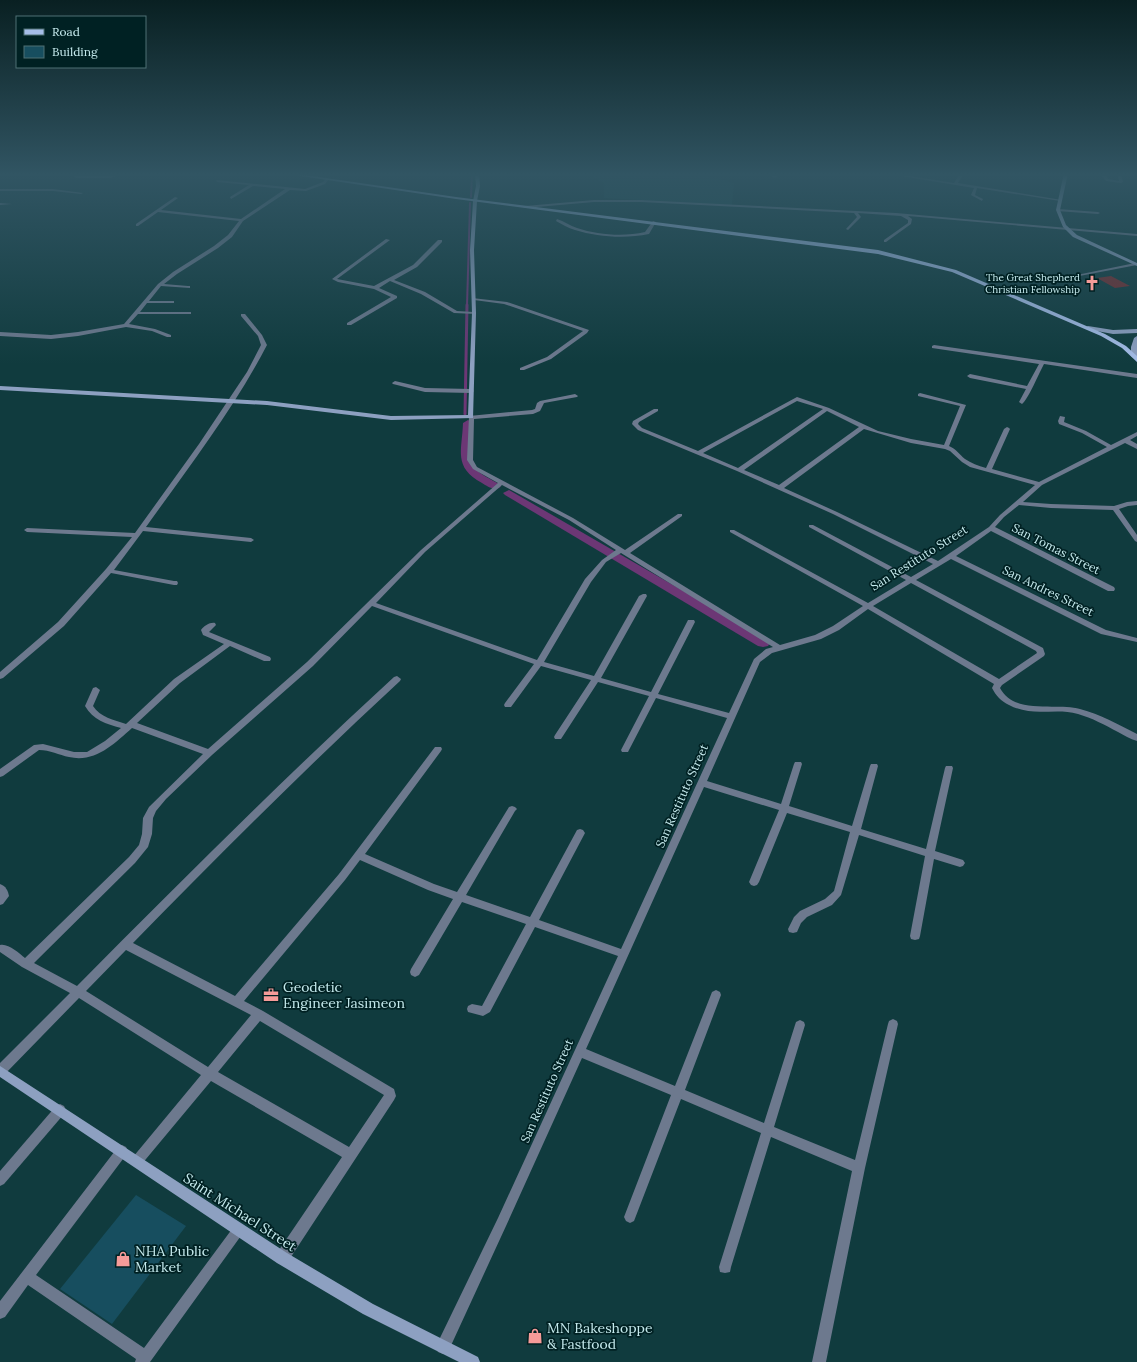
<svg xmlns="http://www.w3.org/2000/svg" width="1137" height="1362" viewBox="0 0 1137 1362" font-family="Lora,serif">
	<rect width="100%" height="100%" fill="#103b3e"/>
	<polygon fill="#16494c" points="585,173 693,173 734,183 732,205 604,198 604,183"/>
	<polygon fill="#752c2e" points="1111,276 1130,286 1115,288 1097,278"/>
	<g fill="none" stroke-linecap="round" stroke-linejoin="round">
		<g stroke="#6c3775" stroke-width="2">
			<polyline points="471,197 472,173"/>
			<polyline points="467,306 470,203"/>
		</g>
		<polyline stroke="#6c3775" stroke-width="3" points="465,414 467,305"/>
		<g fill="#6c3775" fill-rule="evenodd">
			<path d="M468,420L473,423C473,433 469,460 475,468C480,475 491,479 499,484L501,486L499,488C492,490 487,486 482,483C453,467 462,451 463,423Z"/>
			<polygon points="509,490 768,640 770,643 768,646 763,647 758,646 505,495 503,493"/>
		</g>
	</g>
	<polygon fill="#174e5f" points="136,1195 186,1226 112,1324 60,1289"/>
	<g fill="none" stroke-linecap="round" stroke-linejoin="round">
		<g fill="#6d798e" fill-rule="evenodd">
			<polygon points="116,173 121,173 111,178 76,178 74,177 76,176 110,176"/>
			<polygon points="768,173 772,173 777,177 774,178"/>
			<polygon points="882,173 891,173 954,183 960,173 964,173 958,183 1062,200 1060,201 977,188 975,195 983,199 982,201 971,195 974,188"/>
			<polygon points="1100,173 1104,173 1108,179 1119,181 1117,173 1121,173 1123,182 1121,183 1106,181"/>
			<polygon points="326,178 329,179 325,184 306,191 290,190 243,221 232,237 218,248 177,274 164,284 188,286 190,286 190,288 161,286 149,301 174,301 174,303 147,303 140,312 191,312 191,314 138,314 129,324 155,329 171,335 171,337 167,337 152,331 126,327 78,336 51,339 0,336 0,332 51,335 78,332 124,324 158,284 173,272 214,246 228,235 239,221 158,212 138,226 136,226 136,224 175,197 178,198 161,210 241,219 285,189 253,186 231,199 230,197 249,185 217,182 216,180 305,189 323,182"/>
			<polygon points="0,189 53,189 83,193 81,194 53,191 0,191"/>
			<polygon points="594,200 641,200 896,213 1137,234 1137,236 908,216 912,219 911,224 886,242 884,242 884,240 908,223 908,220 901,216 858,213 861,217 848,230 846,229 857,217 854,213 641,202 594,202 525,208 523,207 525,206"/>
			<polygon points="0,203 12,204 0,205"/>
			<polygon points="1058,209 1098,212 1100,213 1098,214 1057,211"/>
			<path d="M557,219C564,221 570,226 577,228C598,235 624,237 645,232L653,221L656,222L649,234C625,239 598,237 575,230C568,228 562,224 556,221Z"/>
			<polygon points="386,239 390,240 337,279 374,286 413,265 438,240 442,240 442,242 417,267 394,280 425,292 457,311 474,312 476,312 476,314 454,313 421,294 390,281 379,288 397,296 397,298 351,325 347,325 347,323 391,297 374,289 338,282 332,279"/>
			<polygon points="1135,263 1137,264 1137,265 1069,278 1067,277"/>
			<polygon points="472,298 507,302 589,330 587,333 551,359 524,370 520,370 520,368 547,357 583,331 504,304 474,300 472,299"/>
			<path d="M241,314H245L262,335L267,345C233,410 188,468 146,527L251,538L254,540L251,542L143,531L114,570L174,581H177L178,583L177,585H174L111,573L64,626L3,678L0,679V672L58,622L106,569L132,537L27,532L24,530L27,528L135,533L199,444L247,372L261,345L258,336L241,316Z"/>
			<path d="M934,345L1137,374V378L1044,364C1039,373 1028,400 1022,404L1019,402L1026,389L970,378L967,376L970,374L1027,386L1039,364L932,348V346Z"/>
			<polygon points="395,381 425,388 471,389 474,391 471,393 425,392 393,384 392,383"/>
			<path d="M920,393L966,405L949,446C956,449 959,454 965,459C971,463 978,466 986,468L1004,429L1007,427L1009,428L1010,429L992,469L1039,482L1107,447L1082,433L1059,424L1058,421L1060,416L1065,417L1064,422L1086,431L1111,445L1137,432V436L1130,440L1137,444V449L1125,443L1042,485L1023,502L1051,504L1114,506L1127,502L1137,501V505L1128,506L1119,509L1137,535V542L1135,541L1113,510L1051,508L1019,505L1004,517L995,527L1114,587L1115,589L1114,591H1108L991,531L956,556L1106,630L1137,638V642L1101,634L951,559L916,580L1043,648L1045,654L1044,656L1002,685L1000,688C1015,716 1056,702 1080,709C1100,714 1119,725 1137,734V741C1130,739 1124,735 1118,732C1105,725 1092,718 1078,714C1054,707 1034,718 1009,705C1001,701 996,696 992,688L994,684L868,609L839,630L821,639L772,653L760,662L707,781L781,804L794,764L795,762H801L802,764L789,806L852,826L870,766L871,764H877L878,766L861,829L926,849L945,768L946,766H952L953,768L935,851L963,860L965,863L963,866L960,867L934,859L920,936L919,939L915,940L911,939L910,936L925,856L859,835L841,895L832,905L807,917L801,923L797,932L793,933L789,932L788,929L794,917L800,911L825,899L834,891L850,832L787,813L759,882L757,885L754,886L751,885L749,882L779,810L704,787L586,1049L675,1086L712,992L716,990L720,992L721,995L685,1090L764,1123L795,1025L796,1022L800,1020L804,1022L805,1025L774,1127L855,1160L888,1024L889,1021L893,1019L897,1021L898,1024L865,1168L826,1362H812L852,1171L771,1137L731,1267L730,1272L725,1273L720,1272L719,1267L761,1133L681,1099L634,1221L630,1223L626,1221L624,1217L671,1095L582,1058L506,1226L448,1352L443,1354L438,1352L436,1347L438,1342L498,1218L618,956L535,927L490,1012L483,1016L468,1012L467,1009L468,1006L472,1004L482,1006L526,924L462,902L419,975L415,977L411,975L410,972L411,969L453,899L428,890L360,860L345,880L244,1001L263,1011L394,1089L396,1096L394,1100L287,1263L282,1264L277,1263L276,1258L277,1253L342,1157L211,1081L141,1165L137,1167L133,1165L131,1161L133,1157L201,1075L79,998L4,1075L0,1076V1063L70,993L22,967L0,952V945C8,943 19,953 25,958L129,857L139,845L142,834L143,818L149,807L203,754L132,728C114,744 95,763 69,757C59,755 50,750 39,750L3,776L0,777V769L34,745L43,744L74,752H87L105,741L121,728C106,724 93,720 85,706L93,688L96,687L100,690L93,706C100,717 114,720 126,724L174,679L224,644L203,635L201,630C204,626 210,622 215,623L216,625L209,632L270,657L271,659L270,661H264L230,646L180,683L137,723L208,749L307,662L421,550L498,483L473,469L467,460L469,416L532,410L535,409L537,403L540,401L575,394L578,396L577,397L544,403L540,411L533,414L474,419L473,460L477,467L573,518L625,550L678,514H682V516L630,553L780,645L815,635L833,626L863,606L730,532V530H734L868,603L906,580L809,527V525H813L911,577L933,564L833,514L737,471L638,430L632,424L633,421L654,409H658V411L639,422L638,424L642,428L698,451L797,397L829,408L878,431L911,439L944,445L960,406L918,396V394ZM797,401L823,409L738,468L703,453ZM827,411L859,427L779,485L744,470ZM864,429L911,443L945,449L950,451L962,462L970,467L1035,485L1000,515L989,527L938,561L837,512L784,488ZM502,485L569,520L616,550L602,560L585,579L537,660L376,603L425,552ZM621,553L773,647L766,649L754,659L729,713L658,694L695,622L694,620H688L687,622L651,692L601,678L647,596L646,594H643L639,596L594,676L544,662L591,582L606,562ZM911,583L1036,651L1037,653L999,679L873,606ZM372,606L534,664L505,703L504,705L505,707H511L541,666L591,680L555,735L554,737L555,739H561L598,682L649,696L621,750L622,752H628L629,750L656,698L727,718L621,949L539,920L585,833L583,830L580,829L577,830L530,917L466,895L515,811L517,809L515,807L512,806L509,807L457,892L434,884L365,854L441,751L442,749L441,747H435L339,874L235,996L133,943C220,854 308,766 400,681L401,679L397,676L394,677C285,777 181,881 77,986L34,963L135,863L148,847L152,834L153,818L156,811L166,799L212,755L313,666ZM126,950L251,1015L208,1067L86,991ZM260,1021L384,1095L349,1147L218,1072Z"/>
			<path d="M0,884C6,886 8,891 9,896L3,904L0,905Z"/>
			<polygon points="60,1104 64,1106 66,1110 64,1114 4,1184 0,1186 0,1171 56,1106"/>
			<polygon points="122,1145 126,1147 128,1151 126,1155 36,1275 144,1348 235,1225 239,1223 243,1225 245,1229 243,1233 150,1362 135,1362 136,1359 28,1285 5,1317 0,1319 0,1301 118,1147"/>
		</g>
		<g fill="#8da0c1" fill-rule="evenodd">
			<polygon points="475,173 479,173 480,186 477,201 474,250 476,313 473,418 391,420 267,405 0,390 0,386 267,401 391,416 468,415 472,313 470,250 473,201 476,186"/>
			<polygon points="1064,173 1068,173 1060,210 1066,225 1077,235 1137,263 1137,266 1073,237 1063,227 1056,210"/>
			<polygon points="1088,326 1113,330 1137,329 1137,333 1113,334 1086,329 1085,328"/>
			<polygon points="1137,336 1137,356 1134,358 1131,356 1131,347 1134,338"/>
			<polygon points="0,1066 287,1253 373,1304 478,1357 480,1362 459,1362 363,1314 277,1263 0,1077"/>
		</g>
		<polygon fill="#a5bde8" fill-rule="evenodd" points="280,173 292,173 456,197 878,250 956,270 1105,334 1126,346 1137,356 1137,362 1122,348 1101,336 952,272 878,254 456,199"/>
	</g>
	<linearGradient id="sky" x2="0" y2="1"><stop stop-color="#092022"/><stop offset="0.48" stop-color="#315563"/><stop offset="1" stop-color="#315563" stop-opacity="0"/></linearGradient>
	<rect width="1137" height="364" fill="url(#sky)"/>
	<defs>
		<g id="church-bare" transform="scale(1.2)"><path d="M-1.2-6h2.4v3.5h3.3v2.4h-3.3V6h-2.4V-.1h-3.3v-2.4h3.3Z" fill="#f59b99" stroke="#002123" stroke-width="2.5" paint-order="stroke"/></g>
		<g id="office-bare" transform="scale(1.2)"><path d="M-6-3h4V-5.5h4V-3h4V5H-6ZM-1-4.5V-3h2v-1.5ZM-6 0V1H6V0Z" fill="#f59b99" stroke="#002123" stroke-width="2.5" paint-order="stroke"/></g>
		<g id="shop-bare" transform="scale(1.2)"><path d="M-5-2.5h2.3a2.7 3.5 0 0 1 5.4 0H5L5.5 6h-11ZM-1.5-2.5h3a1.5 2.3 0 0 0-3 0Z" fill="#f59b99" stroke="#002123" stroke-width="2.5" paint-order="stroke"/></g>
	</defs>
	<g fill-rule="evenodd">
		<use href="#church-bare" x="1092" y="283"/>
		<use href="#office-bare" x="271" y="995"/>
		<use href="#shop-bare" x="123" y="1259"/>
		<use href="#shop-bare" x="535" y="1336"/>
	</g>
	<g text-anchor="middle" stroke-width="3.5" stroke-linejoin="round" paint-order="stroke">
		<g font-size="10" fill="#c5eaed" stroke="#002123" text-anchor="end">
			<text x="1080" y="281">The Great Shepherd<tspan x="1080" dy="12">Christian Fellowship</tspan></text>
		</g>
		<g font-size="12" fill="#c5eaed" stroke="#002123">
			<text transform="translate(1056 549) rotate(27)" y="4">San Tomas Street</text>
			<text transform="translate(919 558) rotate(-32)" y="4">San Restituto Street</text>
			<text transform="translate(1048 591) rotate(26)" y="4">San Andres Street</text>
			<text transform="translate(682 796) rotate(-66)" y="4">San Restituto Street</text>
			<text transform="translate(547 1091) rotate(-66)" y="4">San Restituto Street</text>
		</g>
		<g font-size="14" fill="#c5eaed" stroke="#002123" text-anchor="start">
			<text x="283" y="992">Geodetic<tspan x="283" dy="16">Engineer Jasimeon</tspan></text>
			<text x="135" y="1256">NHA Public<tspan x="135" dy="16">Market</tspan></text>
			<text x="547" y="1333">MN Bakeshoppe<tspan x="547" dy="16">&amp; Fastfood</tspan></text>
		</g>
		<g font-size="14" fill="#c5eaed" stroke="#002123">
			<text transform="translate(240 1212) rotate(33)" y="5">Saint Michael Street</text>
		</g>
	</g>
	<rect x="16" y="16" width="130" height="52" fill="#002123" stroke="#4f7174"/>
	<rect x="24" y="29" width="20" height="6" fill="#a5bde8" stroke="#4f7174"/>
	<text x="52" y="36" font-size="12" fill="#c5eaed">Road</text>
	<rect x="24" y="46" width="20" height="12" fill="#174e5f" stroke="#4f7174"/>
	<text x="52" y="56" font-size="12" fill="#c5eaed">Building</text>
</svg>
